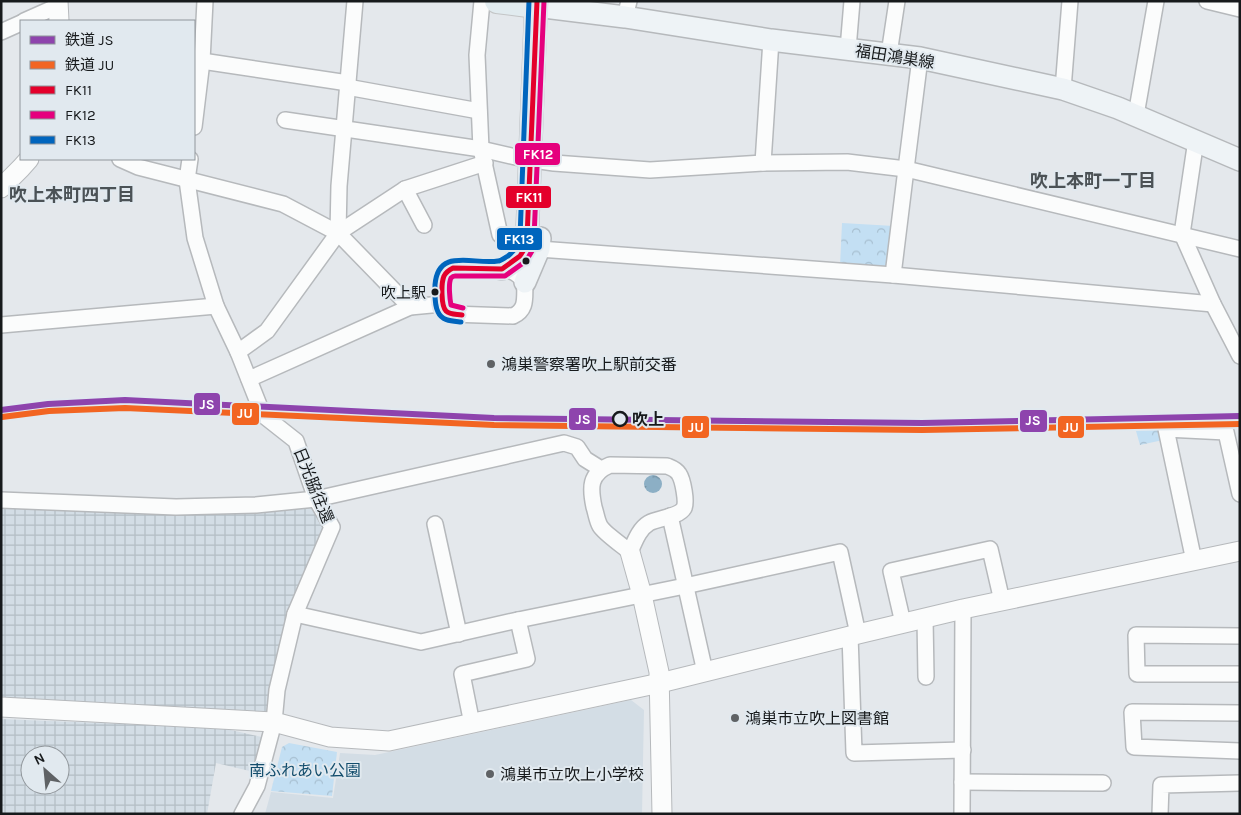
<svg xmlns="http://www.w3.org/2000/svg" width="1241" height="815" viewBox="0 0 1241 815" font-family="Karla,'Noto Sans JP',sans-serif">
	<defs>
		<pattern id="industrial-grid" width="8" height="8" patternUnits="userSpaceOnUse" patternTransform="scale(1.25)"><rect width="8" height="8" fill="#d3dde5"/><path d="M0 4h8M4 0v8" fill="none" stroke="#b4bdc4"/></pattern>
		<pattern id="park-crowns" width="20" height="18" patternUnits="userSpaceOnUse" patternTransform="scale(1.25)"><rect width="20" height="18" fill="#c3dff3"/><path d="M2 6a3 3 0 1 1 6 0M12 15a3 3 0 1 1 6 0" fill="none" stroke="#a7bfd0"/></pattern>
		<pattern id="water-ripples" width="26" height="14" patternUnits="userSpaceOnUse" patternTransform="scale(1.25)"><rect width="26" height="14" fill="#8cafc5"/><path d="M2 4q2-2 4 0t4 0M15 11q2-2 4 0t4 0" fill="none" stroke="#718e9f"/></pattern>
	</defs>
	<rect width="100%" height="100%" fill="#e4e8ec"/>
	<polygon fill="#d3dde5" points="631,700 644,710 642,814 265,814 271,792 333,798 340,753 375,755"/>
	<g fill="url(#industrial-grid)" fill-rule="evenodd">
		<polygon points="1,505 313,505 325,522 324,538 273,713 1,703"/>
		<path d="M1,719L222,728L266,738L258,773L216,763L207,814H1ZM30,755H60V785H30Z"/>
	</g>
	<g fill="url(#park-crowns)">
		<polygon points="842,223 894,226 889,268 840,266"/>
		<polygon points="1134,424 1159,424 1163,440 1140,445"/>
		<polygon points="289,743 337,752 332,796 271,791 282,747"/>
	</g>
	<circle fill="url(#water-ripples)" cx="653" cy="484" r="9"/>
	<g fill="none" stroke-linecap="round" stroke-linejoin="round">
		<g stroke="#b6b9bc" stroke-width="18">
			<g id="minor">
				<polyline points="482,1 477,55 481,149 500,235"/>
				<polyline points="1207,1 1240,9"/>
				<polyline points="625,17 629,1"/>
				<polyline points="24,21 51,9"/>
				<polyline points="1,32 21,23"/>
				<polyline points="848,49 852,1"/>
				<polyline points="889,54 897,1"/>
				<polyline points="202,61 348,83"/>
				<polyline points="347,87 479,111"/>
				<polyline points="1063,89 1070,1"/>
				<polyline points="1136,115 1156,1"/>
				<polyline points="285,120 481,149 520,158 554,163 650,170 763,163 847,162 906,169 1240,249"/>
				<polyline points="194,127 202,61 205,1"/>
				<polyline points="1196,140 1182,234 1213,304 1240,356"/>
				<polyline points="120,159 138,167 283,204 338,233 410,307"/>
				<polyline points="190,159 187,180 195,238 216,306 238,352 263,415 296,441 316,499 332,527 295,614 277,690 274,722 257,786 242,814"/>
				<polyline points="763,163 771,40"/>
				<polyline points="405,189 424,225"/>
				<polyline points="338,233 339,186 355,1"/>
				<polyline points="539,249 893,275 1213,304"/>
				<path d="M453,268C469,268 500,266 513,272C518,274 521,278 525,282C524,297 528,309 513,316L451,314L444,310L442,304L444,277L447,271Z"/>
				<polyline points="893,275 906,169 920,58"/>
				<polyline points="1,325 216,306"/>
				<polyline points="238,352 267,331 338,233 405,189 485,163"/>
				<polyline points="249,379 410,307 442,304"/>
				<path d="M610,465L667,466C672,468 676,469 679,474C683,480 687,502 684,508C679,517 658,518 649,523C639,529 635,541 630,552C623,546 604,533 600,526C597,521 596,513 594,507C590,488 589,474 610,465Z"/>
				<polyline points="1,500 176,507 256,505 316,499 564,443 577,447 585,459 601,469"/>
				<polyline points="670,516 705,672"/>
				<polyline points="435,524 459,634"/>
				<polyline points="1194,561 1166,429 1226,432 1240,494"/>
				<polyline points="295,614 421,642 518,620 685,586 840,552 858,634"/>
				<polyline points="925,618 926,677"/>
				<polyline points="903,623 891,571 990,549 1002,601"/>
				<polyline points="850,635 854,753 963,750"/>
				<polyline points="1240,636 1136,635 1137,674 1240,674"/>
				<polyline points="1240,713 1132,712 1134,747 1240,751"/>
				<polyline points="472,724 462,674 527,659 518,620"/>
				<polyline points="962,782 1103,783"/>
				<polyline points="962,814 963,609"/>
				<polyline points="1160,814 1161,785 1240,783"/>
			</g>
		</g>
		<g stroke="#b6b9bc" stroke-width="21">
			<g id="tertiary">
				<polyline points="58,1 59,21"/>
				<polyline points="1,188 21,168 29,159"/>
				<polyline points="630,552 642,595 659,672 662,814"/>
				<polyline points="1,707 274,722 330,737 389,741 660,683 858,634 963,609 1240,551"/>
			</g>
		</g>
		<g stroke="#b6b9bc" stroke-width="24">
			<g id="secondary">
				<path d="M502,269C517,260 523,256 527,238L536,6L625,17L771,40L920,58L1063,89L1118,108L1240,160"/>
				<polyline points="525,282 539,249 540,238"/>
			</g>
		</g>
		<g stroke="#c3c5c6" stroke-width="26">
			<polyline id="primary" points="497,1 536,6 537,1"/>
		</g>
		<use href="#minor" stroke="#fbfcfc" stroke-width="15"/>
		<use href="#tertiary" stroke="#fbfcfc" stroke-width="19"/>
		<use href="#secondary" stroke="#eef3f6" stroke-width="21"/>
		<use href="#primary" stroke="#e1ebef" stroke-width="24"/>
		<g stroke="#e1e9ef" stroke-width="9">
			<path id="bus-1" d="M462,315C457,314 450,315 446,311C441,306 441,283 444,276C446,272 449,270 453,268L502,269L520,256L525,248L527,238L537,1"/>
		</g>
		<g stroke="#e1e9ef" stroke-width="9">
			<path id="bus-2" d="M463,308L451,305C450,300 448,284 451,278C452,277 454,276 455,276H505L526,261L532,251L534,238L544,1"/>
		</g>
		<g stroke="#e1e9ef" stroke-width="9">
			<path id="bus-3" d="M461,322C452,321 442,321 438,312C434,304 435,293 435,285C438,247 473,265 498,261C501,261 504,258 508,256C515,250 518,246 520,237L529,1"/>
		</g>
		<use href="#bus-1" stroke="#e4002b" stroke-width="5"/>
		<use href="#bus-2" stroke="#e5007d" stroke-width="5"/>
		<use href="#bus-3" stroke="#0065bd" stroke-width="5"/>
		<g stroke="#e1e9ef" stroke-width="10">
			<polyline id="rail-1" points="1,410 48,404 125,400 494,418 922,423 1240,416"/>
		</g>
		<g stroke="#e1e9ef" stroke-width="10">
			<polyline id="rail-2" points="2,417 49,411 125,408 494,425 922,430 1240,424"/>
		</g>
		<use href="#rail-1" stroke="#8e44ad" stroke-width="6"/>
		<use href="#rail-2" stroke="#f26522" stroke-width="6"/>
	</g>
	<g fill="#171a1c" stroke="#e1e9ef" stroke-width="2">
		<circle cx="526" cy="261" r="4.5"/>
		<circle cx="435" cy="292" r="4.5"/>
	</g>
	<g fill="#5f6265" stroke="#e1e9ef" stroke-width="2">
		<circle cx="491" cy="364" r="5"/>
		<circle cx="735" cy="718" r="5"/>
		<circle cx="490" cy="774" r="5"/>
	</g>
	<circle fill="#e1e9ef" stroke="#171a1c" stroke-width="2.5" cx="620" cy="419" r="7"/>
	<g text-anchor="middle" stroke-width="4" stroke-linejoin="round" paint-order="stroke">
		<g font-size="15" fill="#171a1c" stroke="#e1e9ef" text-anchor="end">
			<text x="426" y="298">吹上駅</text>
		</g>
		<g font-size="16" fill="#171a1c" stroke="#e1e9ef">
			<text transform="translate(895 56) rotate(9)" y="6">福田鴻巣線</text>
			<text transform="translate(314 485) rotate(68)" y="6">日光脇往還</text>
		</g>
		<g font-size="16" fill="#171a1c" stroke="#e1e9ef" text-anchor="start">
			<text x="501" y="370">鴻巣警察署吹上駅前交番</text>
			<text x="745" y="724">鴻巣市立吹上図書館</text>
			<text x="500" y="780">鴻巣市立吹上小学校</text>
		</g>
		<g font-size="16" font-weight="bold" fill="#171a1c" stroke="#e1e9ef" text-anchor="start">
			<text x="632" y="425">吹上</text>
		</g>
		<g font-size="16" fill="#144e6d" stroke="#e1e9ef">
			<text x="305" y="776">南ふれあい公園</text>
		</g>
		<g font-size="18" font-weight="bold" fill="#4b5256" stroke="#e1e9ef">
			<text x="1093" y="187">吹上本町一丁目</text>
			<text x="72" y="201">吹上本町四丁目</text>
		</g>
	</g>
	<g stroke="#e1e9ef" stroke-width="2">
		<rect x="514" y="142" width="47" height="24" rx="5" fill="#e5007d"/>
		<rect x="505" y="185" width="47" height="24" rx="5" fill="#e4002b"/>
		<rect x="496" y="227" width="47" height="24" rx="5" fill="#0065bd"/>
		<rect x="193" y="392" width="28" height="24" rx="5" fill="#8e44ad"/>
		<rect x="231" y="402" width="29" height="24" rx="5" fill="#f26522"/>
		<rect x="568" y="407" width="29" height="24" rx="5" fill="#8e44ad"/>
		<rect x="1019" y="409" width="29" height="24" rx="5" fill="#8e44ad"/>
		<rect x="1057" y="415" width="28" height="24" rx="5" fill="#f26522"/>
		<rect x="681" y="415" width="29" height="24" rx="5" fill="#f26522"/>
	</g>
	<g font-size="14" text-anchor="middle" font-weight="bold" fill="#fff">
		<text x="538" y="159">FK12</text>
		<text x="529" y="202">FK11</text>
		<text x="519" y="244">FK13</text>
		<text x="207" y="409">JS</text>
		<text x="245" y="418">JU</text>
		<text x="583" y="424">JS</text>
		<text x="1033" y="425">JS</text>
		<text x="1071" y="432">JU</text>
		<text x="696" y="432">JU</text>
	</g>
	<rect width="1241" height="815" fill="none" stroke="#171a1c" stroke-width="5"/>
	<rect x="20" y="20" width="175" height="140" fill="#e1e9ef" stroke="#90969b"/>
	<rect x="30" y="36" width="25" height="8" fill="#8e44ad" stroke="#90969b"/>
	<text x="65" y="45" font-size="15" fill="#171a1c">鉄道 JS</text>
	<rect x="30" y="61" width="25" height="8" fill="#f26522" stroke="#90969b"/>
	<text x="65" y="70" font-size="15" fill="#171a1c">鉄道 JU</text>
	<rect x="30" y="86" width="25" height="8" fill="#e4002b" stroke="#90969b"/>
	<text x="65" y="95" font-size="15" fill="#171a1c">FK11</text>
	<rect x="30" y="111" width="25" height="8" fill="#e5007d" stroke="#90969b"/>
	<text x="65" y="120" font-size="15" fill="#171a1c">FK12</text>
	<rect x="30" y="136" width="25" height="8" fill="#0065bd" stroke="#90969b"/>
	<text x="65" y="145" font-size="15" fill="#171a1c">FK13</text>
	<g transform="translate(45 770) rotate(333)"><circle r="24" fill="#e1e9ef" stroke="#90969b"/>
	<path d="M0-4L9 19L0 12L-9 19Z" fill="#5f6265"/>
	<text y="-8" font-size="14" font-weight="bold" text-anchor="middle" fill="#171a1c">N</text>
	</g>
</svg>
